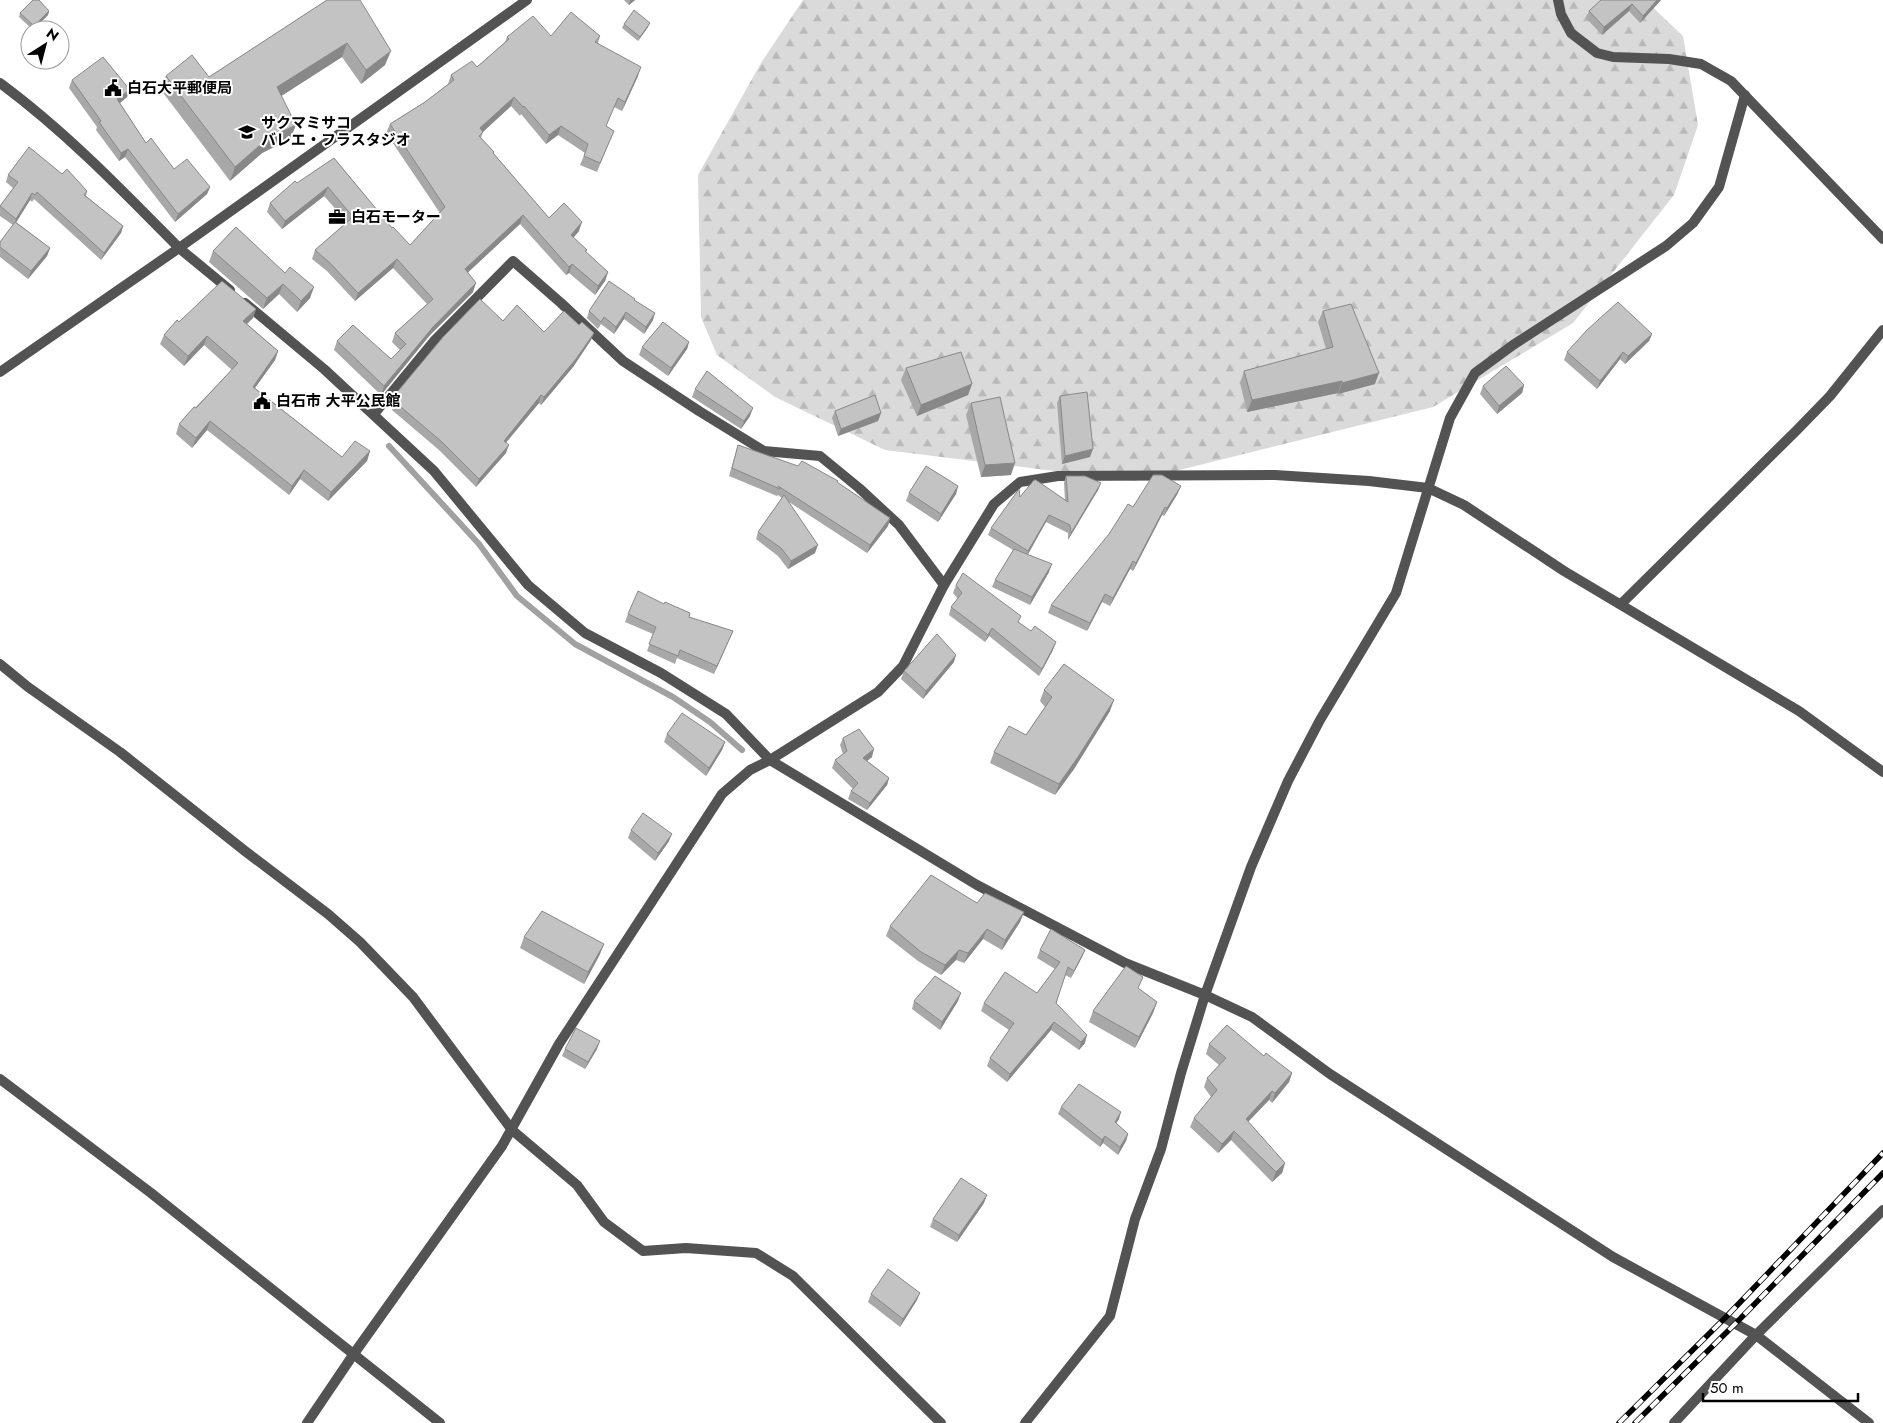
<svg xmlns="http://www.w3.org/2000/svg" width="1883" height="1423" viewBox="0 0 1883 1423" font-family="Jost,'Noto Sans JP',sans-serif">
	<defs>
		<pattern id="forest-firs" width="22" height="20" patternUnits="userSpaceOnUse" patternTransform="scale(1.25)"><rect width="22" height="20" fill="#dadada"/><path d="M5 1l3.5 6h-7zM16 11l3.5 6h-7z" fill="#b9b9b9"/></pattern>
	</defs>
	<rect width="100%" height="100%" fill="#fff"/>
	<polygon fill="url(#forest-firs)" points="803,0 1645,0 1683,36 1698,125 1674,195 1573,323 1433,407 1135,481 885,450 775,397 717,355 701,317 698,175 761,63"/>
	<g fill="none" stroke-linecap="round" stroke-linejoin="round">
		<polyline stroke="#a1a1a1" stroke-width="6" points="389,446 479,544 517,596 575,644 673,697 710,722 742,750"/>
		<g stroke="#535353" stroke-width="10">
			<polyline points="1558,0 1561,14 1571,33 1597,53 1613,57 1669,59 1701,64 1731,81 1883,239"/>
			<polyline points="179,248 230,290"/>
			<polyline points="245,303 324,369 434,471 528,585 585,633 661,673 726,714 770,760"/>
			<polyline points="374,414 435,340 513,261 561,303 623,361 699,411 764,451 820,456 859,488 899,525 944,585"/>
			<polyline points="1621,604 1797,430 1830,396 1883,330"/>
			<polyline points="0,664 28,687 120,752 245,851 328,914 360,942 413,997 512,1130 577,1185 604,1222 643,1251 686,1248 756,1253 793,1276 941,1423"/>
			<polyline points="0,1079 151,1193 440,1423"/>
			<polyline points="307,1423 353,1355 502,1146 559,1044 722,794 750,770 770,760 878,692 903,666 944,585 994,504 1020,482 1058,476 1275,475 1369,481 1428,488 1464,505 1564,571 1799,711 1883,772"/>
			<polyline points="1025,1423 1110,1316 1135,1219 1161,1149 1181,1073 1205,995 1251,867 1288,781 1320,720 1396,593 1450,418 1475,373 1513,345 1666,246 1693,223 1719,187 1745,95"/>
			<polyline points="1674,1423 1756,1335 1883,1210"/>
		</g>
		<g stroke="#535353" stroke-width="10">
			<path d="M0,83C65,131 122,190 179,248"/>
			<polyline points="0,372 179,248 527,0"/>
			<polyline points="770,760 977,885 1125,963 1205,995 1252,1017 1330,1074 1613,1257 1756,1335 1869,1423"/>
		</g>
		<g stroke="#000" stroke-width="5.5">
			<g id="rail">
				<polyline points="1619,1423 1726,1317 1883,1153"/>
				<polyline points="1635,1423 1736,1323 1883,1173"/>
			</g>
		</g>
		<use href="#rail" stroke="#fff" stroke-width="4" stroke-dasharray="11" stroke-linecap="butt"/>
	</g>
	<g fill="#a8a8a8">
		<polygon points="327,0 385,65 361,84 342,57 281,96 296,125 290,139 262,153 230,181 161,90 166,76 209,77"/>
		<polygon points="624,0 635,0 629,5"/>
		<polygon points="1601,0 1661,0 1640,23 1629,11 1602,35 1586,18 1589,11"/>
		<polygon points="49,11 48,15 33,30 19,17 20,13"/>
		<polygon points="624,24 648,27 638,41 622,28"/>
		<polygon points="551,36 600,36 598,43 638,76 622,111 614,107 606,126 614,131 597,172 580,165 585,153 558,135 546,144 521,114 520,116 511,106 483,132 481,138 494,152 494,154 549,218 579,231 573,238 587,250 586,252 608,272 605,281 595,295 569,273 566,275 520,224 468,272 473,292 430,335 381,395 334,350 337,341 391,359 400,350 392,342 395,333 427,304 393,268 355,301 327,271 312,259 315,250 347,222 324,196 282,229 267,212 270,203 334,158 392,228 410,245 440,213 386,133 390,124 425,102 448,84 451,75 477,67 505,42 507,37"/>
		<polygon points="72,80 130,90 127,97 120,103 146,143 174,169 210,187 207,194 175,222 125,157 119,161 96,130 97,127 69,88"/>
		<polygon points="62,174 87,191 86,196 123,226 121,233 101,260 34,199 32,202 30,200 16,222 50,248 47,256 28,279 0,257 0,242 13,225 0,216 0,206 13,188 6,182 8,175"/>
		<polygon points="236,227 310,298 297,312 279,294 263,309 209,262 213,251"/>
		<polygon points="634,300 653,320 644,334 624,319 614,334 601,324 598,329 587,318 589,311"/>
		<polygon points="256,309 253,318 247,324 278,351 275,360 255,388 342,457 370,451 367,461 328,501 300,479 289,495 207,430 192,448 176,434 179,424 232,370 204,345 184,366 160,344 164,335 179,322"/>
		<polygon points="1323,311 1375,384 1338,394 1338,393 1247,412 1240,383 1244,371 1326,349 1318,322"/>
		<polygon points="503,321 544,332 591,340 573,367 541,405 539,403 506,443 506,453 476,487 439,450 392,410 393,407 391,405 393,397"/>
		<polygon points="1652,334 1649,341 1625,364 1620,359 1597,389 1564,360 1567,352"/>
		<polygon points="689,342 687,349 668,376 639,355 642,347"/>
		<polygon points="906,368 972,384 968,395 917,416 901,380"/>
		<polygon points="1524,385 1522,393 1497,414 1480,394 1483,386"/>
		<polygon points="695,389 750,416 741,429 692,397"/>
		<polygon points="1060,396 1090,457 1062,464 1057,403"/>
		<polygon points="971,403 1011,475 981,477 966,415"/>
		<polygon points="835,411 881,413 878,421 838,436 832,418"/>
		<polygon points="738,445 890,518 888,526 867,553 789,502 815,553 788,569 778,556 756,539 758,532 782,498 778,495 777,496 729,476"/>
		<polygon points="1066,476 1101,483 1098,490 1068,540 1068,533 1046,522 1027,554 1049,572 1030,605 992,587 995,580 1013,550 988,535 991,528 1065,500 1064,483"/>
		<polygon points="958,486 956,494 938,522 906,501 909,493"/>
		<polygon points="1178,493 1164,516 1162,515 1133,571 1130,569 1110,606 1102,602 1087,631 1048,613 1051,605 1133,507"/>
		<polygon points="956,585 1019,623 1053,650 1039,676 989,636 985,642 949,615 951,607 958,599 953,593"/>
		<polygon points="628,614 689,617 733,631 714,674 677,658 675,664 647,651 653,634 625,622"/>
		<polygon points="954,662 923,699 901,679 904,671"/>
		<polygon points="1044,690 1110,711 1074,769 1055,795 990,763 994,752 1026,735 1045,707 1040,701"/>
		<polygon points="667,734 725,742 722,750 706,776 664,742"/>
		<polygon points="843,738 872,757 867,761 889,778 887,785 867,810 848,799 851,791 853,789 832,768 835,760 843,754 840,745"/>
		<polygon points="631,830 669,841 655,861 628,838"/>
		<polygon points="977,903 1024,912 1020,922 1002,950 983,939 964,963 956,960 941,975 918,961 886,936 890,926"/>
		<polygon points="524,937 604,944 599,956 584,984 520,948"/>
		<polygon points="1040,950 1085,950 1082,957 1071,978 1065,975 1056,1003 1085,1043 1079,1050 1051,1030 1007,1082 987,1066 990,1058 1009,1030 981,1011 984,1003 1037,993 1055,969 1037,958"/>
		<polygon points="1139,989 1157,1002 1153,1013 1135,1048 1089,1022 1093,1011"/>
		<polygon points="914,1001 958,1001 940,1030 912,1009"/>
		<polygon points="1209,1044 1264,1056 1292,1073 1289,1082 1272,1103 1269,1100 1248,1122 1285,1163 1282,1173 1272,1182 1231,1140 1218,1153 1190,1127 1194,1118 1211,1097 1204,1087 1207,1078 1219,1065 1206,1054"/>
		<polygon points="565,1049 597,1049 585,1069 562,1056"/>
		<polygon points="1061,1107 1119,1119 1116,1123 1128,1134 1126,1141 1118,1155 1103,1143 1100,1147 1058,1114"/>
		<polygon points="984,1203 957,1242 930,1227 933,1219"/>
		<polygon points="871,1294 917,1300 900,1327 868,1302"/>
	</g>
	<g fill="#888">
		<polygon points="630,0 635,0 629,5"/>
		<polygon points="1657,0 1661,0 1640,23 1643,16"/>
		<polygon points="1632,4 1629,11 1602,35 1604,27"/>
		<polygon points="49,11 48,15 33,30 34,26"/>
		<polygon points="650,23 648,27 638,41 640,37"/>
		<polygon points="347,43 342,57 272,102 277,87"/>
		<polygon points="391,51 385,65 361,84 366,70"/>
		<polygon points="641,67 638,76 622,111 625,102"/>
		<polygon points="130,90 127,97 115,107 117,99"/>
		<polygon points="514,97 511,106 477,137 480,128"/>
		<polygon points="296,125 290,139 262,153 230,181 235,167 267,139"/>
		<polygon points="561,126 558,135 546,144 549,135"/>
		<polygon points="128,149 125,157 119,161 121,153"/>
		<polygon points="210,187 207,194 175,222 178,214"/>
		<polygon points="328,187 324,196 282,229 285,221"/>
		<polygon points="32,193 30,200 14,226 16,219"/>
		<polygon points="523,215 520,224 462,278 465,269"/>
		<polygon points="582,222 579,231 568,244 571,235"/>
		<polygon points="123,226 121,233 101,260 104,253"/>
		<polygon points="50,248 47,256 28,279 31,271"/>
		<polygon points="397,259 393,268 355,301 358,293"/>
		<polygon points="572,264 569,273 566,275 569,267"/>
		<polygon points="608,272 605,281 595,295 598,286"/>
		<polygon points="476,283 473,292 430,335 381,395 384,386 433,327"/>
		<polygon points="283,284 279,294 263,309 267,298"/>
		<polygon points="314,287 310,298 297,312 301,301"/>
		<polygon points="256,309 253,318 240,330 243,321"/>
		<polygon points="626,312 624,319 614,334 616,327"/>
		<polygon points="655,313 653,320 644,334 646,327"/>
		<polygon points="594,333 591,340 573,367 541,405 544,397"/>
		<polygon points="1652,334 1649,341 1625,364 1628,356"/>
		<polygon points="207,336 204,345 184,366 188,356"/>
		<polygon points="689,342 687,349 668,376 671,368"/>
		<polygon points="278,351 275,360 249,396 253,387"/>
		<polygon points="1623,352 1620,359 1597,389 1600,381"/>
		<polygon points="1379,373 1375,384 1338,394 1342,383"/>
		<polygon points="1342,381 1338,393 1247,412 1252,400"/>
		<polygon points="972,384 968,395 917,416 921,405"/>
		<polygon points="1524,385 1522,393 1497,414 1499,406"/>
		<polygon points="541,395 539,403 501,448 504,441"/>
		<polygon points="753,408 750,416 741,429 744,421"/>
		<polygon points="881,413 878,421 838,436 841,429"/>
		<polygon points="210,421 207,430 192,448 196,438"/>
		<polygon points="509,445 506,453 476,487 479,479"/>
		<polygon points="1093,449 1090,457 1062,464 1065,456"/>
		<polygon points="370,451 367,461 328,501 331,492"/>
		<polygon points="1015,463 1011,475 981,477 985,465"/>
		<polygon points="304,470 300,479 289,495 292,486"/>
		<polygon points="1101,483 1098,490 1068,540 1071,533"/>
		<polygon points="958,486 956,494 938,522 941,514"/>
		<polygon points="1181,486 1178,493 1164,516 1167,508"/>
		<polygon points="1165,507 1162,515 1133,571 1136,563"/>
		<polygon points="1049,515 1046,522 1026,558 1028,551"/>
		<polygon points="890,518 888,526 867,553 870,545"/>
		<polygon points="818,545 815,553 788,569 791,561"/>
		<polygon points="1133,561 1130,569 1110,606 1113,598"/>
		<polygon points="1052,564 1049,572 1030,605 1032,597"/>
		<polygon points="1105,594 1102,602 1087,631 1090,623"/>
		<polygon points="992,628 989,636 985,642 988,635"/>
		<polygon points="733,631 730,638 714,674 717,666"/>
		<polygon points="1056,642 1053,650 1039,676 1042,669"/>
		<polygon points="956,655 954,662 923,699 926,691"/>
		<polygon points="1114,700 1110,711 1074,769 1055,795 1059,784"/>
		<polygon points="725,742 722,750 706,776 709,768"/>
		<polygon points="874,749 872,757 860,766 863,758"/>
		<polygon points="889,778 887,785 867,810 870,803"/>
		<polygon points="672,834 669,841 655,861 658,853"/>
		<polygon points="1024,912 1020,922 1002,950 1005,940"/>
		<polygon points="987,929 983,939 964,963 968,953"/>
		<polygon points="604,944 599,956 584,984 588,972"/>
		<polygon points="959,950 956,960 941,975 945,965"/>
		<polygon points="1085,950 1082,957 1071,978 1074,971"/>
		<polygon points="961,993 958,1001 940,1030 942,1022"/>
		<polygon points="1157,1002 1153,1013 1135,1048 1139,1037"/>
		<polygon points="1054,1022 1051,1030 1007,1082 1010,1074"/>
		<polygon points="1087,1035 1085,1043 1079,1050 1081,1042"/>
		<polygon points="600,1041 597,1049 585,1069 588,1062"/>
		<polygon points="1292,1073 1289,1082 1272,1103 1275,1093"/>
		<polygon points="1272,1091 1269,1100 1242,1128 1246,1119"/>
		<polygon points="1121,1112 1119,1119 1112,1129 1115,1122"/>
		<polygon points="1234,1131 1231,1140 1218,1153 1222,1144"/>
		<polygon points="1128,1134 1126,1141 1118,1155 1120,1147"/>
		<polygon points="1105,1136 1103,1143 1100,1147 1102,1140"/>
		<polygon points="1285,1163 1282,1173 1272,1182 1276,1172"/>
		<polygon points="987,1195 984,1203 957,1242 959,1235"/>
		<polygon points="920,1293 917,1300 900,1327 903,1319"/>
	</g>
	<g fill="#c3c3c3" stroke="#888">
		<polygon points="33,0 39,0 49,11 34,26 20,13"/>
		<polygon points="327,0 360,0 391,51 366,70 347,43 277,87 296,125 267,139 235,167 166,76 192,55 209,77"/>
		<polygon points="1601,0 1657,0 1643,16 1632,4 1604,27 1589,11"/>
		<polygon points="634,10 650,23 640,37 624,24"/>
		<polygon points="571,12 600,36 595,42 641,67 625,102 618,98 606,126 614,131 600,163 584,156 588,144 561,126 549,135 524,106 523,107 514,97 480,128 483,132 479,136 494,152 493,153 549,218 564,203 582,222 571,235 587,250 585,251 608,272 598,286 572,264 569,267 523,215 465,269 476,283 433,327 384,386 337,341 353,325 391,359 406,344 395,333 433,299 397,259 358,293 330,263 315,250 353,217 328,187 285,221 270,203 295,181 297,183 334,158 392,228 393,227 410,245 445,207 390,124 425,102 454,80 451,75 472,61 477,67 509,39 507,37 533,16 551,36"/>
		<polygon points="103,57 130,90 117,99 146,143 151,138 174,169 187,159 210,187 178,214 128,149 121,153 99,122 101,121 72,80"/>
		<polygon points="29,147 62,174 67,169 87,191 84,195 123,226 104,253 37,192 35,195 32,193 16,219 0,206 18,182 8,175"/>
		<polygon points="15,222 50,248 31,271 0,247 0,242"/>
		<polygon points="236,227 285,273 290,267 314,287 301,301 283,284 267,298 213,251"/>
		<polygon points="222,281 256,309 243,321 278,351 253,387 342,457 355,441 370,451 331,492 304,470 292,486 210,421 196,438 179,424 194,407 196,408 238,363 207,336 188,356 164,335 177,320 179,322"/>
		<polygon points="609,281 635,299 634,300 655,313 646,327 626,312 616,327 604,317 601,322 589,311"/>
		<polygon points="480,299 503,321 517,305 544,332 564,311 579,325 582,322 594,333 576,359 544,397 541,395 504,441 509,445 479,479 442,442 395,402 397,400 393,397 443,337"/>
		<polygon points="1618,302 1652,334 1628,356 1623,352 1600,381 1567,352 1587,330"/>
		<polygon points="1351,304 1379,373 1342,383 1342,381 1252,400 1244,371 1333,347 1323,311"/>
		<polygon points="663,322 689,342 671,368 642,347"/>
		<polygon points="961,352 972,384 921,405 906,368"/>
		<polygon points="1506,366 1524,385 1499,406 1483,386"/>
		<polygon points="707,371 753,408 744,421 695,389"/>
		<polygon points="1087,392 1093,449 1065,456 1060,396"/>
		<polygon points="875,395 881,413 841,429 835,411"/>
		<polygon points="1000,397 1015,463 985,465 971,403"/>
		<polygon points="738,445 798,466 802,461 838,481 837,482 890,518 870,545 778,486 780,489 732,468"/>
		<polygon points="926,466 958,486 941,514 909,493"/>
		<polygon points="1153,475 1162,475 1181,486 1167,508 1165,507 1136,563 1133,561 1113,598 1105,594 1090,623 1051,605 1109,534 1128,504 1133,507"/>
		<polygon points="1066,476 1085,476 1101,483 1071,533 1070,525 1049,515 1028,551 991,528 1019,489 1020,497 1034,480 1036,480 1068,502"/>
		<polygon points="784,495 818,545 791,561 781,548 758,532"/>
		<polygon points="1014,549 1052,564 1032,597 995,580"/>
		<polygon points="963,573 1021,616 1018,622 1031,631 1035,626 1056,642 1042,669 992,628 988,635 951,607 962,593 956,585"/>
		<polygon points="638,591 664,604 665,602 690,613 689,617 733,631 717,666 680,650 678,656 649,644 656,627 628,614"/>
		<polygon points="937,634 956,655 926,691 904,671"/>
		<polygon points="1064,664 1114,700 1078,757 1059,784 994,752 1009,726 1026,735 1052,697 1044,690"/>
		<polygon points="682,713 725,742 709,768 667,734"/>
		<polygon points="859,729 874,749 863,758 889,778 870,803 851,791 858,783 835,760 847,751 843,738"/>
		<polygon points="643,813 672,834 658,853 631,830"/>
		<polygon points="931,875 977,903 985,893 1024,912 1005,940 987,929 968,953 959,950 945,965 921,952 890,926"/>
		<polygon points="542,911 604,944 588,972 524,937"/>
		<polygon points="1051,929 1085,950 1074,971 1068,967 1056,1003 1087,1035 1081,1042 1054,1022 1010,1074 990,1058 1014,1023 984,1003 1005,972 1037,993 1060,962 1040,950"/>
		<polygon points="1126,966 1143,977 1138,988 1157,1002 1139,1037 1093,1011"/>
		<polygon points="935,976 961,993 942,1022 914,1001"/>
		<polygon points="1227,1025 1264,1056 1266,1053 1292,1073 1275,1093 1272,1091 1246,1119 1285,1163 1276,1172 1234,1131 1222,1144 1194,1118 1217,1090 1207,1078 1226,1058 1209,1044"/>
		<polygon points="576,1028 600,1041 588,1062 565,1049"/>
		<polygon points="1079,1084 1121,1112 1115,1122 1128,1134 1120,1147 1105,1136 1102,1140 1061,1107"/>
		<polygon points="961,1178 987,1195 959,1235 933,1219"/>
		<polygon points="888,1269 920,1293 903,1319 871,1294"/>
	</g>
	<defs>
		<g id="civic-bare" transform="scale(1.35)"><path d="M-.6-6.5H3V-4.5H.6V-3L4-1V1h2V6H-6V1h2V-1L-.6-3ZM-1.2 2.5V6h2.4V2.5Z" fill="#000" stroke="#fff" stroke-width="2.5" paint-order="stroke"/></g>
		<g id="school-bare" transform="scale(1.35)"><path d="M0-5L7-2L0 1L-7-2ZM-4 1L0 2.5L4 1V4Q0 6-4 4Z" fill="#000" stroke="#fff" stroke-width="2.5" paint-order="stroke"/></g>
		<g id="office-bare" transform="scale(1.35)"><path d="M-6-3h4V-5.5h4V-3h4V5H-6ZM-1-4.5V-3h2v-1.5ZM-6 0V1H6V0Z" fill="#000" stroke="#fff" stroke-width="2.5" paint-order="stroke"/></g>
	</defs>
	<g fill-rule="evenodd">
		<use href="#civic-bare" x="113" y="88"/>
		<use href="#school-bare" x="247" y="132"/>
		<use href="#office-bare" x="337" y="217"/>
		<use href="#civic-bare" x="262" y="401"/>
	</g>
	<g text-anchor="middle" stroke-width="4" stroke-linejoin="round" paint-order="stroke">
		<g font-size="15" font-weight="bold" fill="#000" stroke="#fff" text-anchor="start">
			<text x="127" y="93">白石大平郵便局</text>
			<text x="261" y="128">サクマミサコ<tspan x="261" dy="17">バレエ・フラスタジオ</tspan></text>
			<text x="351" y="222">白石モーター</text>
			<text x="276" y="406">白石市 大平公民館</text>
		</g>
	</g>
	<g transform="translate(45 45) rotate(36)"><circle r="24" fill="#ffffff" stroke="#999999"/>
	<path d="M0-4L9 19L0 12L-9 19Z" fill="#000000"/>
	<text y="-8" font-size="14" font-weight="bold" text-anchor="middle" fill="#000000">N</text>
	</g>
	<path d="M1703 1393v8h155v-8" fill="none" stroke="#000000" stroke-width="2.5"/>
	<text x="1710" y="1393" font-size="15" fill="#000000" stroke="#ffffff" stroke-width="4" paint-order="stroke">50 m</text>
</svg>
